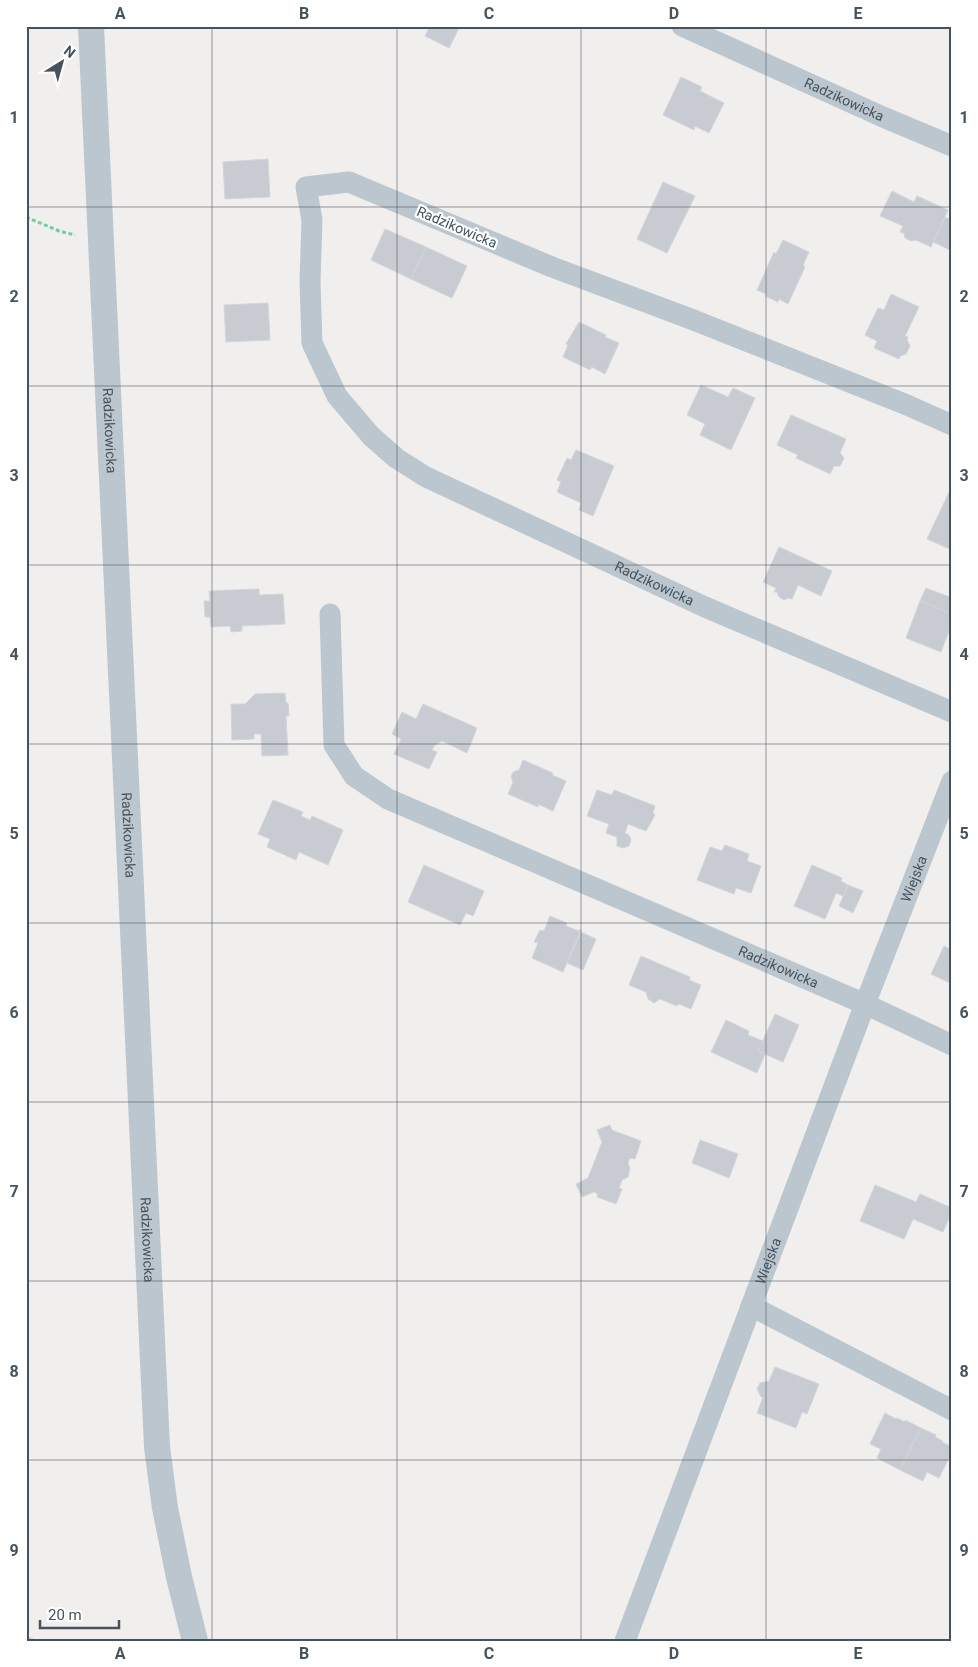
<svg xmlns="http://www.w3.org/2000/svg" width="978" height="1667" viewBox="0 0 978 1667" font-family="Roboto,sans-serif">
	<rect width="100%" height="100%" fill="#f1eeee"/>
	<g fill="#c8cbd1" stroke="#d2d5da">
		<polygon points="430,26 460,26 449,48 425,36"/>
		<polygon points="681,77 702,87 700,91 724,103 709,133 695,126 694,130 663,115"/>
		<polygon points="268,159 270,197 225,199 223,162"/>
		<polygon points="663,182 695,196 667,253 637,239"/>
		<polygon points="892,191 914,202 917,196 948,210 931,247 916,240 911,241 905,238 904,233 900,232 903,226 880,216"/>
		<polygon points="945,217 952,220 952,251 933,242"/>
		<polygon points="385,229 426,247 411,279 371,260"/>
		<polygon points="783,240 809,252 803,265 805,267 788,304 779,299 778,302 765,296 766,294 757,290 774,252 776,254"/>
		<polygon points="426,247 467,266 452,298 411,279"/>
		<polygon points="891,294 919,307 905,336 908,337 907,340 910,346 906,354 900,356 899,359 874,348 877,341 865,335 878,308 884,310"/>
		<polygon points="268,303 270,340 226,342 224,305"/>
		<polygon points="579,322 606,335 605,337 619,343 605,374 592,367 590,370 563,357 568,345 566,344"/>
		<polygon points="701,385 728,397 733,388 755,398 731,450 700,435 705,424 687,415"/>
		<polygon points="791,415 846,439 840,453 844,458 840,466 834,466 830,474 796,458 798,455 777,445"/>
		<polygon points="576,450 614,466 593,516 579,510 581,503 557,492 561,482 557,480 567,458 571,460"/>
		<polygon points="951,488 952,488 952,550 927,539"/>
		<polygon points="779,547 832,571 821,596 798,585 792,599 788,598 784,600 779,597 777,592 774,592 776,588 763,582"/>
		<polygon points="926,588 952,598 952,614 920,601"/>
		<polygon points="259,589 259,595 283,594 285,624 242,626 242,631 231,632 230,626 211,627 210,617 205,617 204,601 210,601 209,591"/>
		<polygon points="920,601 952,614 952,623 941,652 906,638"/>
		<polygon points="285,693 286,703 288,703 289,716 286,716 288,755 262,756 261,734 254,734 254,739 232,740 231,704 245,704 255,694"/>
		<polygon points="423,704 477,728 467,753 442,741 434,746 432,750 437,752 429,769 394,754 401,739 392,734 402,712 416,719"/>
		<polygon points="523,760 553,773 552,775 566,781 553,811 538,804 538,807 508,794 513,782 511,777 513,772 519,770"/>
		<polygon points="597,790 612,795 614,790 655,806 653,813 655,815 646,831 628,824 625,833 629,835 631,840 629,846 623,848 617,846 617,837 606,833 609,824 587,816"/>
		<polygon points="273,800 303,812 301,816 310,820 312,816 343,830 328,865 299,852 296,860 267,847 270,839 258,834"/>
		<polygon points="725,845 749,854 747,861 761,866 751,893 736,888 734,894 697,880 710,847 722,851"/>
		<polygon points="424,865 484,891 473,916 466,913 460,925 408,902"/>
		<polygon points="812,865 842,878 841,881 848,885 843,896 836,893 825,919 794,906"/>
		<polygon points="848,885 863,891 853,913 839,906"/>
		<polygon points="550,916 567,923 566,926 579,931 580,929 581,930 563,972 532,958 538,943 534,942 540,930 544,931"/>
		<polygon points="581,932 596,939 583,970 567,963"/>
		<polygon points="944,946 952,950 952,984 931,974"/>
		<polygon points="641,956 690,977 689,980 701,985 691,1009 679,1004 677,1006 660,999 654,1003 648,999 646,992 629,985"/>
		<polygon points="775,1014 799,1025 783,1062 758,1051"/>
		<polygon points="726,1020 749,1031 748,1035 763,1041 758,1051 765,1054 757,1073 711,1052"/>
		<polygon points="610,1125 612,1130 641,1141 635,1159 630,1158 628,1163 630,1169 628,1177 622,1180 619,1188 622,1189 616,1204 597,1197 598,1194 594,1192 582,1197 576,1184 588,1178 602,1142 597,1130"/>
		<polygon points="700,1140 738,1154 729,1178 692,1163"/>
		<polygon points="875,1185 916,1202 920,1194 952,1208 952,1211 943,1232 913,1219 904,1239 860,1221"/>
		<polygon points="775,1367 819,1384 807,1414 802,1412 796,1428 757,1413 763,1397 761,1397 757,1389 760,1383 769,1381"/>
		<polygon points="885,1413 896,1419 897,1418 905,1422 905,1420 921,1428 900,1470 877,1458 881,1449 870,1444"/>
		<polygon points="921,1428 936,1435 935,1437 943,1441 942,1442 952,1447 952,1452 939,1478 927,1472 923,1481 900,1470"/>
		<polygon points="26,1636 38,1641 26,1641"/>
	</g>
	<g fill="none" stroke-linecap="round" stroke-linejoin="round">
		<polyline stroke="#73ce9e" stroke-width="3" stroke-dasharray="4 2.5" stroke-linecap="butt" points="26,217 59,231 75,235"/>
		<g stroke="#bcc6ce" stroke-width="21">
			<path id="s1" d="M682,26L883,117L952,146"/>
			<path id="s2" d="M952,425L907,405L691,319L552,267L349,182L306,187L312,220L310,282L312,343L337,396L371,436L396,458L426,477L705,607L952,712"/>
			<path id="s3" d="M330,614L334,745L354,776L388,799L865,1004L952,1045"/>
			<polyline points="751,1306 952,1410"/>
			<path id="s4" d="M625,1641L865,1004L952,781"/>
		</g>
		<path stroke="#bcc6ce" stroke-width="26" id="s5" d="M91,26L157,1447L165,1508L179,1577L195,1641"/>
	</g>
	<path fill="none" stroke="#46525c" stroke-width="1" stroke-opacity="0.55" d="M212,26V1641M397,26V1641M581,26V1641M766,26V1641M26,207H952M26,386H952M26,565H952M26,744H952M26,923H952M26,1102H952M26,1281H952M26,1460H952"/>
	<g text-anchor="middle" stroke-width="4.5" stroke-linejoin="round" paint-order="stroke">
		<g font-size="14" fill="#46525c" stroke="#fff">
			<text dy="5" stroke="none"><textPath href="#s1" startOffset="178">Radzikowicka</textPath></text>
			<text transform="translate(457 227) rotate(23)" y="5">Radzikowicka</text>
			<text dy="5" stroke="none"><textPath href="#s5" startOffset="405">Radzikowicka</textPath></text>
			<text dy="5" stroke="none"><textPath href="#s2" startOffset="1282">Radzikowicka</textPath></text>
			<text dy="5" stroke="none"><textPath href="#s5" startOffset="810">Radzikowicka</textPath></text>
			<text dy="5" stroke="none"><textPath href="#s4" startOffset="815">Wiejska</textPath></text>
			<text dy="5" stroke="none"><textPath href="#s3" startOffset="634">Radzikowicka</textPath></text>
			<text dy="5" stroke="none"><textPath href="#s5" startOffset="1215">Radzikowicka</textPath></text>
			<text dy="5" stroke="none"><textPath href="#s4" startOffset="406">Wiejska</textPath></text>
		</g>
	</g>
	<rect width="978" height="1667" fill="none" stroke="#ffffff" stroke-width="55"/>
	<g transform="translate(62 62) rotate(37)" stroke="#ffffff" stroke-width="4" paint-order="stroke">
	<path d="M0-4L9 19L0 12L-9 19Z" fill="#46525c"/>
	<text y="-8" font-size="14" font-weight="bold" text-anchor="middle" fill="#46525c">N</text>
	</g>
	<path d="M40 1620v8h79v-8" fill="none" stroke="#46525c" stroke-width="2.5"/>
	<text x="48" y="1620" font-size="15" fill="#46525c" stroke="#ffffff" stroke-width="4" paint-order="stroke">20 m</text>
	<rect x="28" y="28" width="922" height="1612" fill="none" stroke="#46525c" stroke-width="2"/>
	<g font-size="16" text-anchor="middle" font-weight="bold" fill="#46525c">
		<text x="120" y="19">A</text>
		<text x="304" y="19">B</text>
		<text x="489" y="19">C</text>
		<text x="674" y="19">D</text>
		<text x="858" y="19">E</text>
		<text x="14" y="123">1</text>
		<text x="964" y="123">1</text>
		<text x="14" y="302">2</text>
		<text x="964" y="302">2</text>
		<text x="14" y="481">3</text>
		<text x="964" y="481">3</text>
		<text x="14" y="660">4</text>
		<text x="964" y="660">4</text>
		<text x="14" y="839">5</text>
		<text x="964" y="839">5</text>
		<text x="14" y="1018">6</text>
		<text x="964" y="1018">6</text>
		<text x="14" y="1197">7</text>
		<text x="964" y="1197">7</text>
		<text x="14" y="1377">8</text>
		<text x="964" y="1377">8</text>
		<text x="14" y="1556">9</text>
		<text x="964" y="1556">9</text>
		<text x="120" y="1659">A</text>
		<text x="304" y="1659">B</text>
		<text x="489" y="1659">C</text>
		<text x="674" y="1659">D</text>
		<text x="858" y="1659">E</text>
	</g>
</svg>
